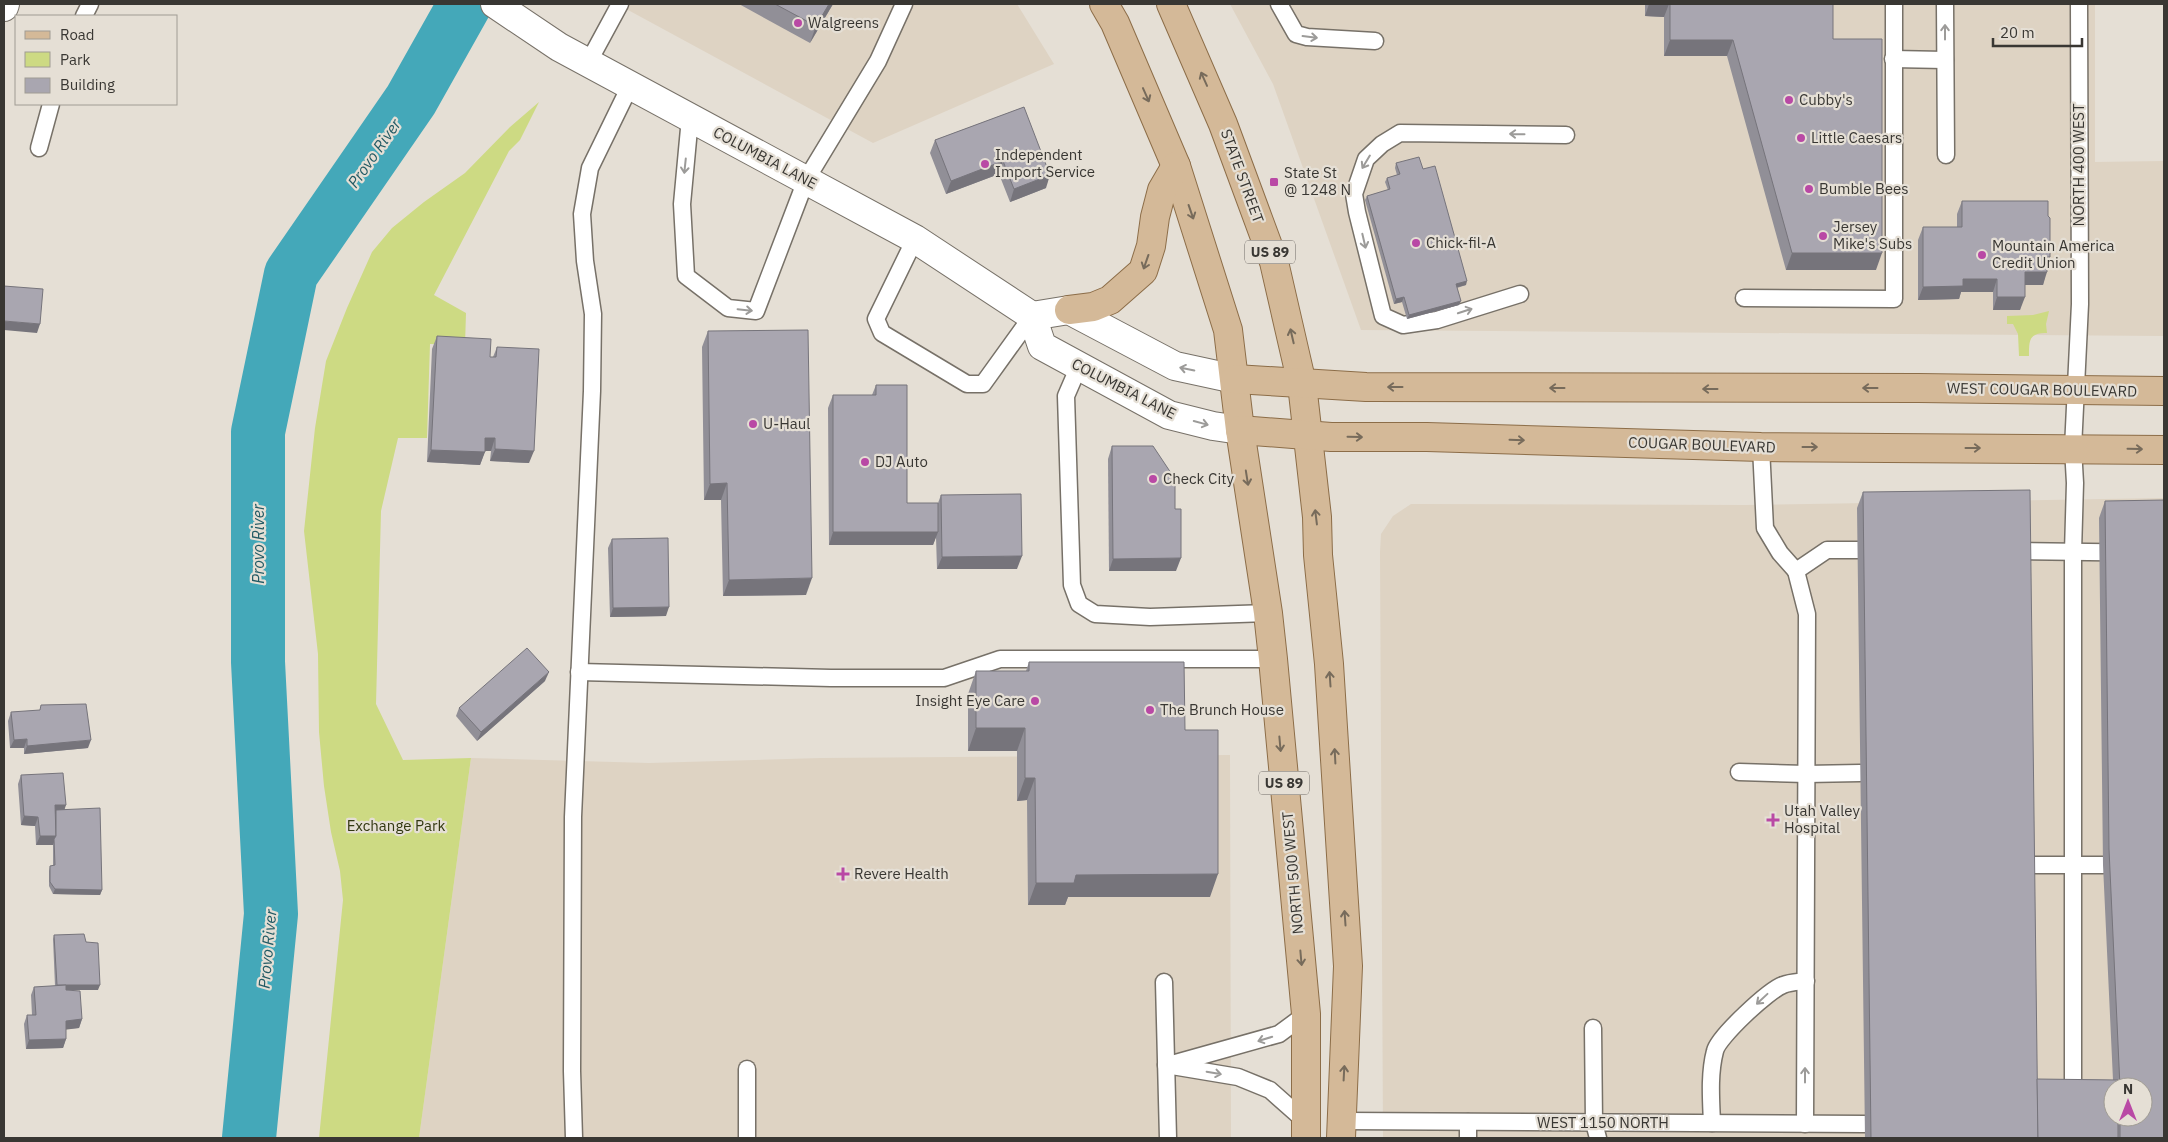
<svg xmlns="http://www.w3.org/2000/svg" width="2168" height="1142" viewBox="0 0 2168 1142" font-family="'IBM Plex Sans',sans-serif">
	<rect width="100%" height="100%" fill="#e5dfd5"/>
	<g fill="#ded3c3" fill-rule="evenodd">
		<polygon points="617,4 1017,4 1054,64 873,143"/>
		<polygon points="1230,4 2095,4 2095,162 2164,161 2164,336 1361,330 1273,84"/>
		<path d="M2164,498V1138H1383L1380,552L1381,534L1393,516L1411,504L1745,505ZM2113,1087H2143V1117H2113Z"/>
		<polygon points="1230,755 1231,1138 419,1138 471,758 649,763 821,758"/>
	</g>
	<g fill="#cdda83">
		<polygon points="539,102 520,140 509,151 434,295 466,313 465,345 430,344 427,438 398,438 381,511 376,704 403,760 471,758 419,1138 319,1138 343,900 340,871 331,832 324,786 319,732 318,654 304,531 315,428 326,361 347,308 372,252 392,228 424,202 465,173 510,127"/>
		<path d="M2049,311L2046,324L2047,333C2029,333 2029,340 2029,356H2019L2018,334L2013,324H2007V316L2033,315Z"/>
	</g>
	<g fill="none" stroke-linecap="round" stroke-linejoin="round">
		<polyline stroke="#44a8b9" stroke-width="54" points="249,1138 271,914 258,662 258,432 291,274 411,100 465,4"/>
		<g stroke="#777168" stroke-width="19">
			<g id="lane">
				<polyline points="1279,4 1296,34 1307,37 1375,41"/>
				<polyline points="1945,4 1946,155"/>
				<polyline points="84,16 90,4"/>
				<polyline points="1893,59 1945,60"/>
				<polyline points="588,63 620,4"/>
				<polyline points="690,118 682,204 686,276 728,308 756,311 806,180 878,61 904,4"/>
				<polyline points="39,148 51,104"/>
				<polyline points="915,239 876,319 882,333 967,384 983,384 1032,316"/>
				<polyline points="1520,294 1437,320 1403,325 1383,316 1357,212 1354,194 1366,159 1382,144 1400,133 1566,135"/>
				<polyline points="1744,298 1894,299 1894,4"/>
				<polyline points="1079,366 1066,396 1072,585 1079,604 1095,614 1150,617 1268,613"/>
				<polyline points="1761,447 1765,528 1780,553 1796,571 1827,550 1880,550"/>
				<polyline points="2009,551 2164,553"/>
				<polyline points="1796,571 1807,614 1805,1124"/>
				<polyline points="579,672 831,678 944,678 1000,659 1273,659"/>
				<polyline points="1739,772 1806,774 1860,773"/>
				<polyline points="2028,865 2103,865"/>
				<polyline points="1164,982 1168,1138"/>
				<polyline points="1593,1028 1594,1123 1598,1138"/>
				<polyline points="1172,1064 1279,1034 1306,1014"/>
				<polyline points="1166,1065 1238,1077 1270,1090 1305,1121"/>
				<polyline points="747,1069 747,1138"/>
				<polyline points="2073,1093 2073,552 2075,483 2073,448 2080,304 2079,4"/>
				<polyline points="1342,1121 1865,1124"/>
				<path d="M1712,1123C1711,1099 1709,1074 1715,1051C1718,1037 1769,990 1783,985C1790,982 1798,982 1806,981"/>
				<polyline points="574,1138 572,1071 573,817 592,391 593,314 585,261 582,214 590,168 630,86"/>
				<polyline points="1468,1138 1468,1122"/>
			</g>
		</g>
		<g stroke="#777168" stroke-width="30">
			<polyline id="street" points="4,7 5,4"/>
		</g>
		<g stroke="#777168" stroke-width="30">
			<g id="secondary">
				<polyline points="495,4 559,47 915,239 1032,316 1042,346 1169,415 1213,426 1240,430"/>
				<polyline points="1032,316 1069,310 1175,366 1235,379"/>
			</g>
		</g>
		<g stroke="#8c6d48" stroke-width="30">
			<g id="primary">
				<polyline points="1104,4 1115,23 1176,166 1228,330 1240,430 1268,613 1273,659 1306,1014 1306,1138"/>
				<polyline points="1171,4 1223,124 1274,262 1302,384 1317,517 1318,555 1329,664 1348,966 1341,1138"/>
				<polyline points="1069,310 1093,307 1110,300 1143,271 1151,246 1155,217 1162,190 1176,166"/>
				<polyline points="1235,379 1366,387 1919,388 2164,391"/>
				<polyline points="1240,430 1331,437 1427,437 1761,447 2164,450"/>
			</g>
		</g>
		<use href="#lane" stroke="#fff" stroke-width="16"/>
		<use href="#street" stroke="#fff" stroke-width="28"/>
		<use href="#secondary" stroke="#fff" stroke-width="28"/>
		<use href="#primary" stroke="#d4b998" stroke-width="28"/>
	</g>
	<g fill="#918f97" fill-rule="evenodd">
		<polygon points="739,4 833,4 810,43"/>
		<polygon points="1645,4 1833,4 1833,39 1876,270 1786,270 1727,56 1664,56 1664,17 1645,16"/>
		<polygon points="1024,107 1046,188 1010,202 999,174 946,194 930,153 935,140"/>
		<polygon points="1396,163 1423,169 1466,285 1457,288 1459,305 1407,319 1402,302 1394,304 1365,200 1367,196 1388,190 1385,182 1387,178 1397,175 1395,168"/>
		<polygon points="1962,201 2047,265 2043,285 2025,285 2020,310 1993,310 1993,292 1961,292 1959,299 1918,300 1918,240 1923,227 1957,227 1957,214"/>
		<polygon points="708,331 806,595 723,596 721,500 704,500 702,347"/>
		<polygon points="437,336 490,357 493,357 497,347 529,463 490,461 491,451 485,451 480,465 427,462 432,349"/>
		<polygon points="876,385 907,503 938,503 941,495 1017,569 937,569 936,537 933,545 829,545 828,408 833,395 872,395"/>
		<polygon points="1112,446 1176,571 1109,571 1108,459"/>
		<path d="M1863,492L2037,1079L2113,1080L2103,865L2099,518L2105,501L2164,1138H1865L1857,508ZM2113,1087H2143V1117H2113Z"/>
		<polygon points="612,539 666,616 610,617 608,548"/>
		<polygon points="1029,662 1185,730 1210,897 1068,897 1065,905 1028,905 1027,800 1017,801 1017,751 968,751 968,694 976,671 1026,671"/>
		<polygon points="545,681 477,741 456,716 459,708"/>
		<polygon points="11,712 88,748 24,754 24,748 10,748 8,721"/>
		<polygon points="21,775 65,809 102,890 100,895 53,894 49,886 49,871 50,866 53,866 53,844 53,845 36,845 35,826 21,825 18,784"/>
		<polygon points="54,935 98,990 66,990 82,1019 79,1028 66,1029 66,1039 63,1048 26,1049 24,1024 27,1015 32,1015 31,995 34,987 55,986 53,939"/>
	</g>
	<g fill="#76747b">
		<polygon points="829,4 833,4 810,43 816,26"/>
		<polygon points="1649,4 1669,4 1664,17 1645,16"/>
		<polygon points="1670,40 1733,40 1727,56 1664,56"/>
		<polygon points="1003,161 999,174 946,194 951,181"/>
		<polygon points="1050,175 1046,188 1010,202 1014,189"/>
		<polygon points="1792,253 1882,253 1876,270 1786,270"/>
		<polygon points="2025,272 2047,272 2043,285 2020,285"/>
		<polygon points="1963,279 1997,279 1993,292 1961,292 1959,299 1918,300 1923,287"/>
		<polygon points="1467,281 1466,285 1454,288 1456,284"/>
		<polygon points="1404,297 1402,302 1394,304 1396,299"/>
		<polygon points="1997,297 2025,297 2020,310 1993,310"/>
		<polygon points="1461,301 1459,305 1407,319 1409,315"/>
		<polygon points="4,321 40,324 37,333 4,330"/>
		<polygon points="485,438 495,438 491,451 481,451"/>
		<polygon points="495,449 534,451 529,463 490,461"/>
		<polygon points="431,450 485,452 480,465 427,462"/>
		<polygon points="727,483 721,500 704,500 710,484"/>
		<polygon points="833,532 938,532 933,545 829,545"/>
		<polygon points="1022,556 1017,569 937,569 942,557"/>
		<polygon points="1181,558 1176,571 1109,571 1113,559"/>
		<polygon points="812,578 806,595 723,596 729,580"/>
		<polygon points="669,607 666,616 610,617 613,608"/>
		<polygon points="549,672 545,681 477,741 481,732"/>
		<polygon points="976,728 1025,728 1017,751 968,751"/>
		<polygon points="27,739 24,748 10,748 14,740"/>
		<polygon points="91,740 88,748 24,754 27,746"/>
		<polygon points="1025,778 1035,778 1027,800 1017,801"/>
		<polygon points="55,805 66,805 63,814 54,814"/>
		<polygon points="24,816 38,817 35,826 21,825"/>
		<polygon points="40,836 56,836 53,845 36,845"/>
		<polygon points="1218,874 1210,897 1068,897 1065,905 1028,905 1036,883 1076,875"/>
		<polygon points="55,889 102,890 100,895 53,894"/>
		<polygon points="57,985 100,985 98,990 55,990"/>
		<polygon points="82,1019 79,1028 63,1030 66,1021"/>
		<polygon points="66,1039 63,1048 26,1049 29,1040"/>
	</g>
	<g fill="#a9a6b0" stroke="#76747b">
		<polygon points="775,4 829,4 816,26"/>
		<polygon points="1670,4 1833,4 1833,39 1882,39 1882,253 1792,253 1733,40 1670,40"/>
		<polygon points="1024,107 1050,175 1014,189 1003,161 951,181 935,140"/>
		<polygon points="1419,157 1423,169 1435,166 1467,281 1456,284 1461,301 1409,315 1404,297 1396,299 1367,196 1390,189 1387,178 1400,174 1396,163"/>
		<polygon points="1962,201 2048,201 2048,216 2050,218 2050,257 2047,257 2047,272 2025,272 2025,297 1997,297 1997,279 1963,279 1963,286 1923,287 1923,227 1962,227"/>
		<polygon points="4,286 43,289 40,324 4,321"/>
		<polygon points="808,330 812,578 729,580 727,483 710,484 708,331"/>
		<polygon points="437,336 491,339 490,357 496,357 497,347 539,349 534,451 495,449 495,438 485,438 485,452 431,450"/>
		<polygon points="876,385 907,385 907,503 938,503 938,532 833,532 833,395 876,395"/>
		<polygon points="1112,446 1153,446 1175,479 1175,509 1181,509 1181,558 1113,559"/>
		<polygon points="2030,490 2038,1138 1871,1138 1863,492"/>
		<polygon points="1021,494 1022,556 942,557 941,495"/>
		<polygon points="2164,500 2164,1138 2120,1138 2120,1117 2143,1117 2143,1087 2120,1087 2109,849 2105,501"/>
		<polygon points="668,538 669,607 613,608 612,539"/>
		<polygon points="527,648 549,672 481,732 459,708"/>
		<polygon points="1029,662 1184,662 1185,730 1218,730 1218,874 1076,875 1074,883 1036,883 1035,778 1025,778 1025,728 976,728 976,671 1029,671"/>
		<polygon points="86,704 91,740 27,746 27,739 14,740 11,712 40,710 41,705"/>
		<polygon points="63,773 66,805 55,805 56,836 40,836 38,817 24,816 21,775"/>
		<polygon points="100,808 102,890 55,889 50,882 50,866 55,865 54,839 56,836 56,810"/>
		<polygon points="84,934 86,942 98,943 100,985 57,985 54,935"/>
		<polygon points="66,985 66,990 80,991 82,1019 66,1021 66,1039 29,1040 27,1015 36,1015 34,987"/>
		<polygon points="2037,1079 2118,1080 2118,1087 2113,1087 2113,1117 2118,1117 2118,1138 2038,1138"/>
	</g>
	<defs><path id="oneway-shaft" d="M-6 0H5M1.5-3L5.5 0L1.5 3" fill="none" stroke-width="1.6" stroke-linecap="round" stroke-linejoin="round" transform="scale(1.25)"/></defs>
	<g stroke="#9c9b99">
		<use href="#oneway-shaft" transform="translate(1945 32) rotate(-90)"/>
		<use href="#oneway-shaft" transform="translate(1310 37) rotate(7)"/>
		<use href="#oneway-shaft" transform="translate(1517 134) rotate(-179)"/>
		<use href="#oneway-shaft" transform="translate(1366 162) rotate(121)"/>
		<use href="#oneway-shaft" transform="translate(685 166) rotate(96)"/>
		<use href="#oneway-shaft" transform="translate(1364 241) rotate(77)"/>
		<use href="#oneway-shaft" transform="translate(745 310) rotate(6)"/>
		<use href="#oneway-shaft" transform="translate(1465 311) rotate(-18)"/>
		<use href="#oneway-shaft" transform="translate(1187 369) rotate(-168)"/>
		<use href="#oneway-shaft" transform="translate(1201 423) rotate(15)"/>
		<use href="#oneway-shaft" transform="translate(1762 999) rotate(137)"/>
		<use href="#oneway-shaft" transform="translate(1265 1039) rotate(163)"/>
		<use href="#oneway-shaft" transform="translate(1214 1073) rotate(10)"/>
		<use href="#oneway-shaft" transform="translate(1805 1075) rotate(-90)"/>
	</g>
	<g stroke="#776b5b">
		<use href="#oneway-shaft" transform="translate(1204 79) rotate(-114)"/>
		<use href="#oneway-shaft" transform="translate(1146 95) rotate(66)"/>
		<use href="#oneway-shaft" transform="translate(1191 212) rotate(71)"/>
		<use href="#oneway-shaft" transform="translate(1146 262) rotate(109)"/>
		<use href="#oneway-shaft" transform="translate(1292 336) rotate(-103)"/>
		<use href="#oneway-shaft" transform="translate(1395 387) rotate(-180)"/>
		<use href="#oneway-shaft" transform="translate(1557 388) rotate(-180)"/>
		<use href="#oneway-shaft" transform="translate(1870 388) rotate(180)"/>
		<use href="#oneway-shaft" transform="translate(1710 389) rotate(-180)"/>
		<use href="#oneway-shaft" transform="translate(1355 437) rotate(1)"/>
		<use href="#oneway-shaft" transform="translate(1517 440) rotate(2)"/>
		<use href="#oneway-shaft" transform="translate(1810 447)"/>
		<use href="#oneway-shaft" transform="translate(1973 448)"/>
		<use href="#oneway-shaft" transform="translate(2135 449) rotate(1)"/>
		<use href="#oneway-shaft" transform="translate(1247 478) rotate(81)"/>
		<use href="#oneway-shaft" transform="translate(1316 517) rotate(-97)"/>
		<use href="#oneway-shaft" transform="translate(1330 679) rotate(-94)"/>
		<use href="#oneway-shaft" transform="translate(1280 744) rotate(85)"/>
		<use href="#oneway-shaft" transform="translate(1335 756) rotate(-93)"/>
		<use href="#oneway-shaft" transform="translate(1345 918) rotate(-94)"/>
		<use href="#oneway-shaft" transform="translate(1301 958) rotate(85)"/>
		<use href="#oneway-shaft" transform="translate(1344 1073) rotate(-87)"/>
	</g>
	<g fill="#b949a5" stroke="#e5dfd5" stroke-width="2">
		<circle cx="798" cy="23" r="5"/>
		<circle cx="1789" cy="100" r="5"/>
		<circle cx="1801" cy="138" r="5"/>
		<circle cx="985" cy="164" r="5"/>
		<rect x="1269" y="177" width="10" height="10" rx="2.5"/>
		<circle cx="1809" cy="189" r="5"/>
		<circle cx="1823" cy="236" r="5"/>
		<circle cx="1416" cy="243" r="5"/>
		<circle cx="1982" cy="255" r="5"/>
		<circle cx="753" cy="424" r="5"/>
		<circle cx="865" cy="462" r="5"/>
		<circle cx="1153" cy="479" r="5"/>
		<circle cx="1035" cy="701" r="5"/>
		<circle cx="1150" cy="710" r="5"/>
		<path d="M1770.5 812.5h5v5h5v5h-5v5h-5v-5h-5v-5h5z"/>
		<path d="M840.5 866.5h5v5h5v5h-5v5h-5v-5h-5v-5h5z"/>
	</g>
	<g text-anchor="middle" stroke-width="4.5" stroke-linejoin="round" paint-order="stroke">
		<g fill="#e5dfd5" stroke="#6d6964" stroke-width="1">
			<rect x="1245" y="240.5" width="50" height="23" rx="4"/>
			<rect x="1259" y="771.5" width="50" height="23" rx="4"/>
		</g>
		<g font-size="14" font-weight="bold" fill="#393733">
			<text x="1270" y="257">US 89</text>
			<text x="1284" y="788">US 89</text>
		</g>
		<g font-size="15" fill="#393733" stroke="#e5dfd5" text-anchor="start">
			<text x="808" y="28">Walgreens</text>
			<text x="1799" y="105">Cubby's</text>
			<text x="1811" y="143">Little Caesars</text>
			<text x="995" y="160">Independent<tspan x="995" dy="17">Import Service</tspan></text>
			<text x="1284" y="178">State St<tspan x="1284" dy="17">@ 1248 N</tspan></text>
			<text x="1819" y="194">Bumble Bees</text>
			<text x="1833" y="232">Jersey<tspan x="1833" dy="17">Mike's Subs</tspan></text>
			<text x="1426" y="248">Chick-fil-A</text>
			<text x="1992" y="251">Mountain America<tspan x="1992" dy="17">Credit Union</tspan></text>
			<text x="763" y="429">U-Haul</text>
			<text x="875" y="467">DJ Auto</text>
			<text x="1163" y="484">Check City</text>
			<text x="1025" y="706" text-anchor="end">Insight Eye Care</text>
			<text x="1160" y="715">The Brunch House</text>
			<text x="1784" y="816">Utah Valley<tspan x="1784" dy="17">Hospital</tspan></text>
			<text x="854" y="879">Revere Health</text>
		</g>
		<g font-size="15" fill="#393733" stroke="#e5dfd5">
			<text transform="translate(765 158) rotate(28)" y="5">COLUMBIA LANE</text>
			<text transform="translate(2079 165) rotate(-90)" y="5">NORTH 400 WEST</text>
			<text transform="translate(1242 176) rotate(70)" y="5">STATE STREET</text>
			<text transform="translate(1124 389) rotate(27)" y="5">COLUMBIA LANE</text>
			<text transform="translate(2042 390) rotate(1)" y="5">WEST COUGAR BOULEVARD</text>
			<text transform="translate(1702 445) rotate(2)" y="5">COUGAR BOULEVARD</text>
			<text transform="translate(1293 873) rotate(-95)" y="5">NORTH 500 WEST</text>
			<text x="1603" y="1128">WEST 1150 NORTH</text>
		</g>
		<g font-size="15" fill="#333811" stroke="#e5dfd5">
			<text x="396" y="831">Exchange Park</text>
		</g>
		<g font-size="16" font-style="italic" fill="#225a64" stroke="#e5dfd5">
			<text transform="translate(374 153) rotate(-55)" y="6">Provo River</text>
			<text transform="translate(258 544) rotate(-90)" y="6">Provo River</text>
			<text transform="translate(267 949) rotate(-85)" y="6">Provo River</text>
		</g>
	</g>
	<rect width="2168" height="1142" fill="none" stroke="#393733" stroke-width="10"/>
	<rect x="15" y="15" width="162" height="90" fill="#e5dfd5" stroke="#a09c94"/>
	<rect x="25" y="31" width="25" height="8" fill="#d4b998" stroke="#a09c94"/>
	<text x="60" y="40" font-size="15" fill="#393733">Road</text>
	<rect x="25" y="52" width="25" height="15" fill="#cdda83" stroke="#a09c94"/>
	<text x="60" y="65" font-size="15" fill="#393733">Park</text>
	<rect x="25" y="78" width="25" height="15" fill="#a9a6b0" stroke="#a09c94"/>
	<text x="60" y="90" font-size="15" fill="#393733">Building</text>
	<g transform="translate(2128 1102)"><circle r="24" fill="#e5dfd5" stroke="#a09c94"/>
	<path d="M0-4L9 19L0 12L-9 19Z" fill="#b949a5"/>
	<text y="-8" font-size="14" font-weight="bold" text-anchor="middle" fill="#393733">N</text>
	</g>
	<path d="M1993 38v8h89v-8" fill="none" stroke="#393733" stroke-width="2.5"/>
	<text x="2000" y="38" font-size="15" fill="#393733" stroke="#e5dfd5" stroke-width="4" paint-order="stroke">20 m</text>
</svg>
